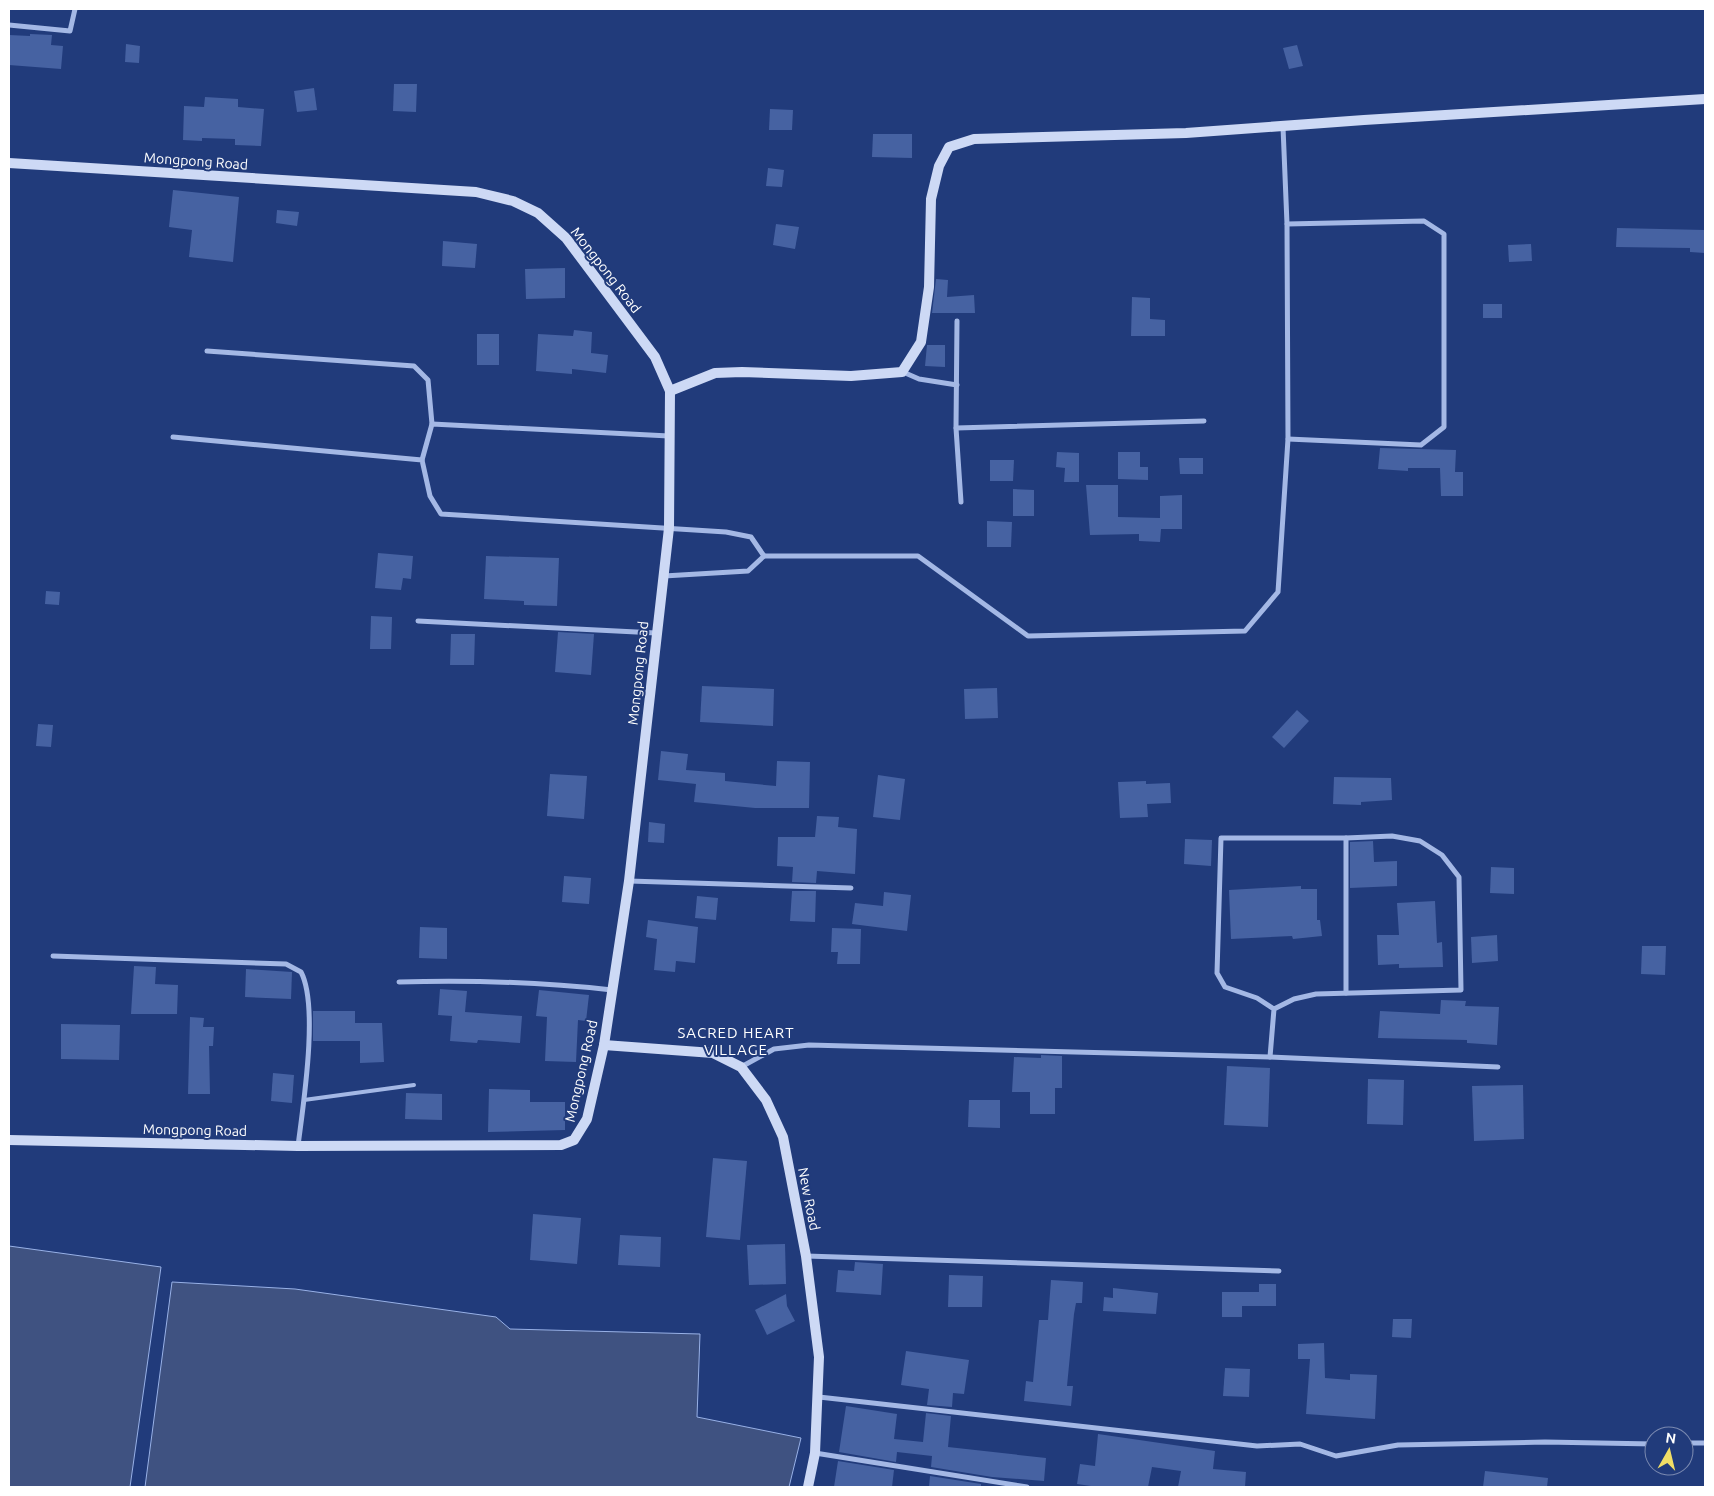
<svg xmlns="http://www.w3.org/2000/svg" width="1714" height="1496" viewBox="0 0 1714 1496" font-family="Ubuntu,sans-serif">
	<rect width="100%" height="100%" fill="#213b7b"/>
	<g fill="#3f5281" stroke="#98b1e7">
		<polygon points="9,1246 161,1267 130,1487 9,1487"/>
		<polygon points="172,1282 295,1289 496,1317 510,1329 700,1334 697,1417 801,1438 789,1487 145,1487"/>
	</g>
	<g fill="#4662a2">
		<polygon points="30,34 52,35 51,45 63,46 61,69 9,65 9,35 30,36"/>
		<polygon points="126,44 140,46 139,63 125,62"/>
		<polygon points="1297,45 1303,66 1289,69 1283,48"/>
		<polygon points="394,84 417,84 416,112 393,111"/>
		<polygon points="314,88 317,110 297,112 294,91"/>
		<polygon points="205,97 238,99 238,107 264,109 261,146 235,145 235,139 202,138 202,141 183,140 184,106 204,107"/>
		<polygon points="770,109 793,110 792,130 769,130"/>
		<polygon points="873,134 912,134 912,158 872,157"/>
		<polygon points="768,168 784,170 782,187 766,186"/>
		<polygon points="173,190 239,197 233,262 189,257 192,230 169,227"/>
		<polygon points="277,210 299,212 297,226 276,223"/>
		<polygon points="776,224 799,227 795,249 773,245"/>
		<polygon points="1617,228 1705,230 1705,253 1690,252 1690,248 1616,247"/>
		<polygon points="443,241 477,244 475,268 442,266"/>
		<polygon points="1531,244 1532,261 1509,262 1508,245"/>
		<polygon points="565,268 565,298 526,299 525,269"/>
		<polygon points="936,279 948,280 947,297 974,295 975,313 932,313"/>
		<polygon points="1132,297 1150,298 1150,319 1165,320 1165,336 1131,336"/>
		<rect x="1483" y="304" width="19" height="14"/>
		<polygon points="574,330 592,332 591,353 608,355 606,373 572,369 572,374 536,371 538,334 573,336"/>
		<rect x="477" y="334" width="22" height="31"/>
		<polygon points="927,345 945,345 945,367 925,366"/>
		<polygon points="1380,448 1456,450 1455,472 1463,472 1463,496 1441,496 1440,468 1408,468 1408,471 1378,469"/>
		<polygon points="1057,452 1079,453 1079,482 1064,482 1065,468 1056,467"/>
		<polygon points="1118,452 1140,452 1140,467 1148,467 1148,480 1118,479"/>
		<polygon points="1179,458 1203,458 1203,474 1180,474"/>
		<polygon points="990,460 1014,460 1013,481 990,481"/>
		<polygon points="1086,485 1118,485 1118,517 1160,518 1160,496 1182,495 1182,529 1161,529 1160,542 1139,541 1139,534 1090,535"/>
		<polygon points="1013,489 1034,490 1034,516 1013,516"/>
		<polygon points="987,521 1012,522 1011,547 987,547"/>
		<polygon points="378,553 413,556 411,579 403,578 401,590 375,588"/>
		<polygon points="486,556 559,558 557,606 524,605 524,601 484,599"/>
		<polygon points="46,591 60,592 59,605 45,604"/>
		<polygon points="371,616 392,617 391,649 370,649"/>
		<polygon points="558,632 594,634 591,675 555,672"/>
		<polygon points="451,634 475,634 474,665 450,665"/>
		<polygon points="702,686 774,689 773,726 700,722"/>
		<polygon points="997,688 998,718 965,719 964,689"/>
		<polygon points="1297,710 1309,721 1284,748 1272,737"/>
		<polygon points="38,724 53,725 51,747 36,746"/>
		<polygon points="661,751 688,754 686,770 725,773 725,781 776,786 777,761 810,762 809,808 755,808 694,802 696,784 658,780"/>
		<polygon points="550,774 587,776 584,819 547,816"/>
		<polygon points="878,775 905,779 900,820 873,817"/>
		<polygon points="1334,777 1391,778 1392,800 1361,802 1361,805 1333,804"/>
		<polygon points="1146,781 1146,784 1170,783 1171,803 1147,804 1148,817 1120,818 1118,782"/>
		<polygon points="817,816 839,817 838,827 857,829 855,874 817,871 816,883 792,882 793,867 777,866 778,837 815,837"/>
		<polygon points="649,822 665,824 664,843 648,842"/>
		<polygon points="1185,839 1212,840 1211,866 1184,864"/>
		<polygon points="1373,841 1374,862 1397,861 1397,886 1350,888 1350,842"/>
		<polygon points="1491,867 1514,868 1514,894 1490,893"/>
		<polygon points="564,876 591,878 589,904 562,902"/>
		<polygon points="1301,886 1301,889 1317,889 1317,920 1320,920 1322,936 1293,939 1292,936 1231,939 1229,890"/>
		<polygon points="792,891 816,891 815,922 790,921"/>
		<polygon points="884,892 911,895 907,931 852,924 855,903 883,906"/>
		<polygon points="697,896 718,898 716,920 695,918"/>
		<polygon points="1435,901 1437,943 1442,942 1443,967 1399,968 1399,964 1378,965 1377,935 1399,935 1397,903"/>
		<polygon points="648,920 698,927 695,963 676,961 675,972 654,970 657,939 646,937"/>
		<polygon points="420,927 447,928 447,959 419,958"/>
		<polygon points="832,928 861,929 860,964 837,964 838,952 831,952"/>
		<polygon points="1497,935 1498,961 1472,963 1471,937"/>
		<polygon points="1642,946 1666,946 1665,975 1641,974"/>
		<polygon points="134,966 156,967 155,984 178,985 177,1014 131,1014"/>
		<polygon points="246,969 292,972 291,999 245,997"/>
		<polygon points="440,989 467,991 465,1012 522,1016 520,1043 478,1040 477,1043 450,1041 452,1016 438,1015"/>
		<polygon points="539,990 589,995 586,1021 578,1020 576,1062 545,1061 547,1017 536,1016"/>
		<polygon points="1441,1000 1466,1001 1465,1006 1499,1007 1497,1045 1467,1043 1467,1040 1378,1038 1380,1011 1440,1014"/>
		<polygon points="313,1011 355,1011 355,1023 382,1023 384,1062 360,1063 360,1041 313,1041"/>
		<polygon points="190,1017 204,1018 203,1027 214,1027 213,1046 209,1046 210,1094 188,1094"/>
		<polygon points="61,1024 120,1025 119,1060 61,1059"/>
		<polygon points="1041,1055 1062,1056 1062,1088 1055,1088 1055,1114 1030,1114 1030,1092 1012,1092 1014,1057 1041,1058"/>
		<polygon points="1227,1066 1270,1068 1268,1127 1224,1125"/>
		<polygon points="273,1073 294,1075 292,1103 271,1101"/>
		<polygon points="1368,1079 1404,1080 1403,1125 1367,1124"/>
		<polygon points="1523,1085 1524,1139 1474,1141 1472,1086"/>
		<polygon points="489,1089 530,1090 530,1102 565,1102 565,1130 488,1132"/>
		<polygon points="406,1093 442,1094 442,1120 405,1119"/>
		<polygon points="969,1100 1000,1100 1000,1128 968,1127"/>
		<polygon points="713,1158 747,1161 740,1240 706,1237"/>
		<polygon points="533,1214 581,1218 577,1264 530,1260"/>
		<polygon points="620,1235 661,1237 660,1267 618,1265"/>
		<polygon points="785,1244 786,1284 749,1285 747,1245"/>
		<polygon points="855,1262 883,1264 881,1295 836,1292 838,1270 854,1271"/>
		<polygon points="949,1275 983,1276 982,1307 948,1307"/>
		<polygon points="1051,1280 1083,1282 1082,1303 1076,1303 1074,1314 1067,1386 1073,1386 1071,1406 1024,1401 1026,1381 1033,1382 1039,1320 1048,1320"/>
		<polygon points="1259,1284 1276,1284 1276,1306 1242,1306 1242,1317 1222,1317 1222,1292 1259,1292"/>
		<polygon points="1113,1288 1158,1293 1156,1314 1103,1311 1104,1297 1113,1298"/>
		<polygon points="786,1294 787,1306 795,1321 767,1335 755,1310"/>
		<polygon points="1393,1319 1412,1319 1411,1338 1392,1337"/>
		<polygon points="1324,1343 1325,1378 1350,1380 1350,1374 1377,1375 1375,1419 1306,1414 1310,1359 1298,1359 1298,1344"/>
		<polygon points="906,1351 969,1360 964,1394 953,1393 952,1407 927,1405 929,1389 901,1385"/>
		<polygon points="1225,1368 1250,1369 1249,1397 1223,1396"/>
		<polygon points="846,1406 897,1414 894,1439 923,1442 926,1413 951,1416 948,1447 1046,1458 1044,1481 992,1477 931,1467 932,1456 897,1452 896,1462 839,1452"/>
		<polygon points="1098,1434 1215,1451 1213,1469 1246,1472 1245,1487 1178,1487 1181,1471 1152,1467 1148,1487 1098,1487 1077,1484 1080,1464 1095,1466"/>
		<polygon points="838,1461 894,1470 892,1487 834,1487"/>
		<polygon points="1485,1471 1548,1478 1547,1487 1483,1487"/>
		<polygon points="930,1476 981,1484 981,1487 929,1487"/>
	</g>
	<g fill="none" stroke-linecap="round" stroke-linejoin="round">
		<polyline stroke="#a4b8e5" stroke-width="4" points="304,1100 414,1085"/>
		<g stroke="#a4b8e5" stroke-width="5">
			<polyline points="9,25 70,31 75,9"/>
			<polyline points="1287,224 1424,221 1444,234 1444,427 1421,445 1288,439"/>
			<polyline points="957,321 956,428 961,502"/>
			<polyline points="207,351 414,366 428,380 432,424"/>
			<polyline points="903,372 919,379 957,385"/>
			<polyline points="956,428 1204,421"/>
			<polyline points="173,437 422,460 430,496 441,514 726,532 751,537 764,556 748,571 664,576"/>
			<polyline points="422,460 432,424 669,436"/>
			<polyline points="764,556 918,556 1028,636 1245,631 1278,592 1288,439 1287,224 1283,127"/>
			<polyline points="418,621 656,633"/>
			<polyline points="629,881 851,888"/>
			<path d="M53,956L286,964L301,972C319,1006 303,1106 298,1146"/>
			<path d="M399,982C470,980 541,982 612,990"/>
			<polyline points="1346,993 1346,838"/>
			<polyline points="1270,1057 1274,1009 1294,999 1316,994 1461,990 1459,877 1442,855 1420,841 1392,836 1346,838 1221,838 1217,973 1225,987 1257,998 1274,1009"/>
			<polyline points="741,1067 774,1049 809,1045 1270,1057 1498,1067"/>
			<polyline points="806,1256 1279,1271"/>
			<polyline points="819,1397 1257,1446 1300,1444 1336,1456 1398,1445 1545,1442 1654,1444"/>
			<polyline points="1684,1443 1705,1443"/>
			<polyline points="815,1453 1027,1487"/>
		</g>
		<g stroke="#cdd9f5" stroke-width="10">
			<polyline points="9,163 476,192 513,201 538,213 566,238 655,357 670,391 669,528 629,881 604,1045 587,1119 574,1140 561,1145 298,1146 9,1140"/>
			<polyline points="670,391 715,373 742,372 851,376 902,372 921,342 929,287 931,199 939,166 949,147 974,139 1186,133 1364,120 1705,99"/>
			<polyline points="604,1045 713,1053 741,1067 766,1100 783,1137 806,1256 819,1357 815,1453 808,1487"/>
		</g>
	</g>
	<g text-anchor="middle" stroke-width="4" stroke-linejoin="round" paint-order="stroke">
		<g font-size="14" fill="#fff" stroke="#213b7b">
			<text transform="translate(196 161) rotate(4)" y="5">Mongpong Road</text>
			<text transform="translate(606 270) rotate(52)" y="5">Mongpong Road</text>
			<text transform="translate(638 673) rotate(-84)" y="5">Mongpong Road</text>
			<text transform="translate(581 1071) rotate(-77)" y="5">Mongpong Road</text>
			<text transform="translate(195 1130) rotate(1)" y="5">Mongpong Road</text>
			<text transform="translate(809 1199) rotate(79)" y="5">New Road</text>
		</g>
		<g font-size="15" letter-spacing="1" fill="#fff" stroke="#213b7b">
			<text x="736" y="1038">SACRED HEART<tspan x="736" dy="17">VILLAGE</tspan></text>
		</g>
	</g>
	<rect width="1714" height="1496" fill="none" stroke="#ffffff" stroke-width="20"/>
	<g transform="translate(1669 1451) rotate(8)"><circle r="24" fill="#213b7b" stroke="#7a89b0"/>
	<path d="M0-4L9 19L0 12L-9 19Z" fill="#f1de66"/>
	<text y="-8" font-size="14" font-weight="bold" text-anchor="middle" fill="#ffffff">N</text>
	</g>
</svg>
